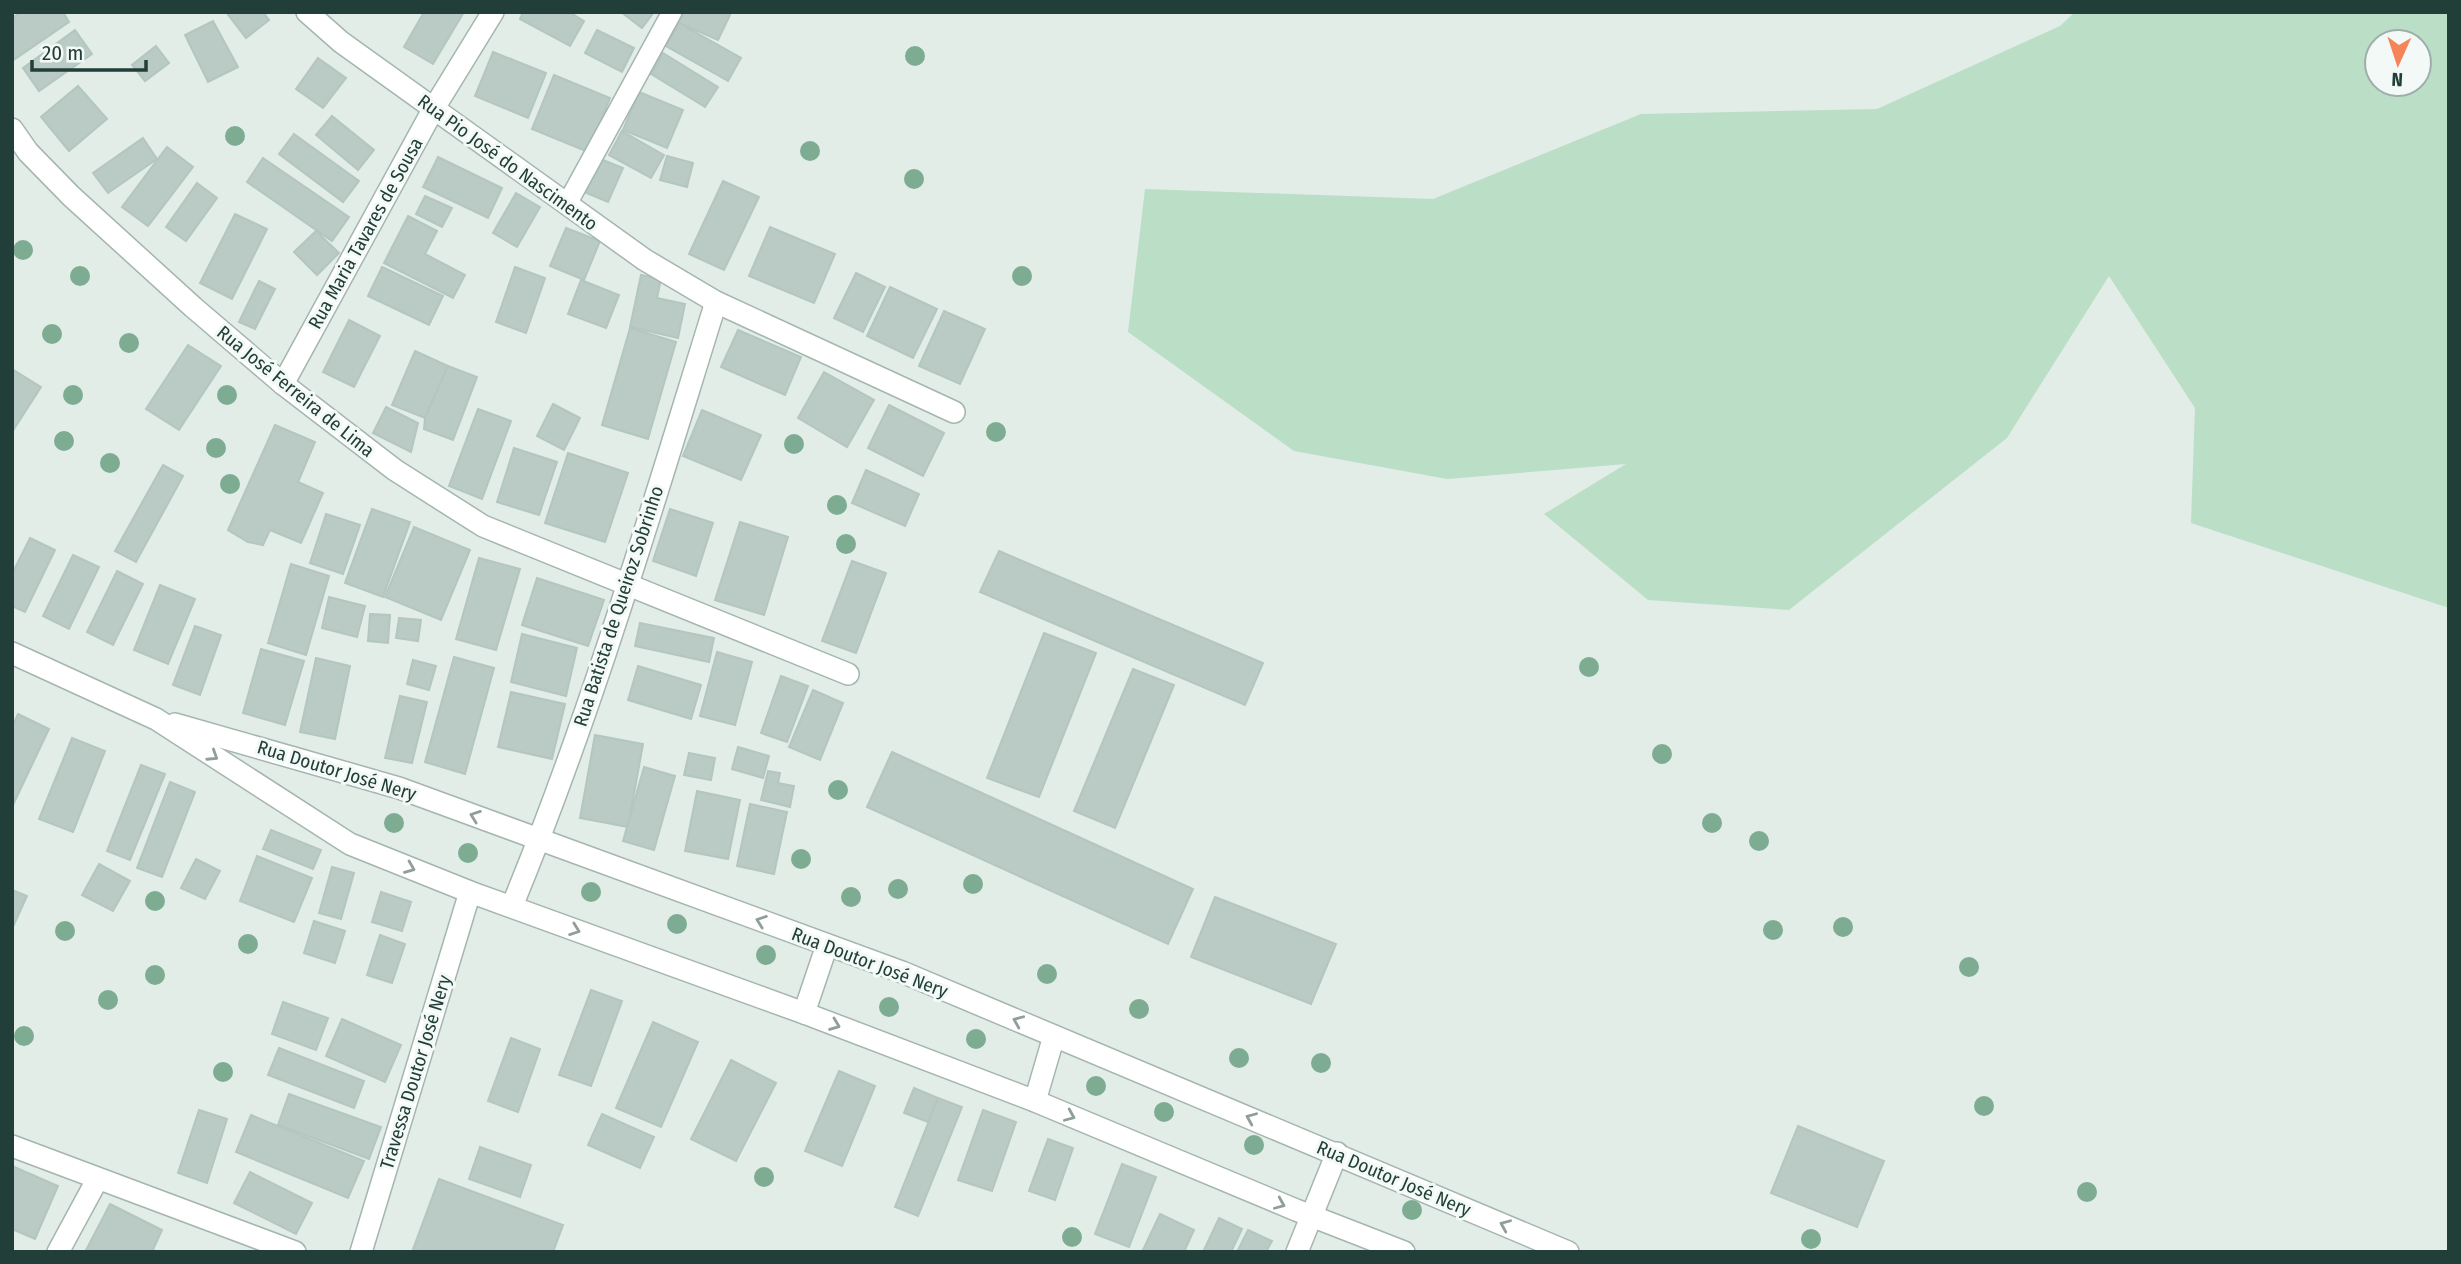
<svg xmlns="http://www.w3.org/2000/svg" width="2461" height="1264" viewBox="0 0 2461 1264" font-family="'Fira Sans Condensed',sans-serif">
	<rect width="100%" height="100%" fill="#e2ede8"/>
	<path fill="#bbdec6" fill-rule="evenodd" d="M2075,12H2449V608L2191,523L2195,408L2109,276L2007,438L1789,610L1648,600L1544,514L1626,464L1447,479L1294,451L1128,332L1145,189L1433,199L1641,114L1877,109L2060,26ZM2377,42H2419V84H2377Z"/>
	<g fill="#bacac4" stroke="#b4c6c0" stroke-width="2">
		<polygon points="21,12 63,12 69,22 12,61 12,18"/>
		<polygon points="226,12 263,12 269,20 246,38"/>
		<polygon points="424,12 464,12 433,64 404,47"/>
		<polygon points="523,12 569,12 584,21 570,46 520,19"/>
		<polygon points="621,12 654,12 642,28"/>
		<polygon points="683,12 726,12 730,15 718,40 679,23"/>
		<polygon points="213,21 238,67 208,82 185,35"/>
		<polygon points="679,23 741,58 728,81 666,46"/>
		<polygon points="75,30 92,54 39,91 23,68"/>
		<polygon points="597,30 634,48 622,72 585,53"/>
		<polygon points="156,46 169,63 145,81 132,65"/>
		<polygon points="493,52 546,73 528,118 475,96"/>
		<polygon points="663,53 718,87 705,107 651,74"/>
		<polygon points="318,58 346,78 323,108 296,89"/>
		<polygon points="554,75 610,98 588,152 532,129"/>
		<polygon points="78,86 107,119 69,151 41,117"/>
		<polygon points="639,92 683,110 667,148 623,130"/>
		<polygon points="332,116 374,150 358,170 316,135"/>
		<polygon points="622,131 664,155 651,178 609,155"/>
		<polygon points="294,134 359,181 343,202 279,154"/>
		<polygon points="143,138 157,159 108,193 93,173"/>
		<polygon points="167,147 193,167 148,226 122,207"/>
		<polygon points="667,156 693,163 687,187 660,180"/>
		<polygon points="438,157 502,188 488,218 423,187"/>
		<polygon points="263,158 349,217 332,241 247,182"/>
		<polygon points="598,158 623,168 608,202 584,192"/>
		<polygon points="723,181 759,197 724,270 689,254"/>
		<polygon points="197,183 217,198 186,241 166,227"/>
		<polygon points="516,193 540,207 517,247 493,233"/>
		<polygon points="425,196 452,208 442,227 416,214"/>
		<polygon points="235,214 267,229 232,299 200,283"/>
		<polygon points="408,216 437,231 425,254 465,275 453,298 384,263"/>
		<polygon points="770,227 835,254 814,303 749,276"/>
		<polygon points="566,228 600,241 584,280 550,266"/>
		<polygon points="316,231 339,253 317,275 294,252"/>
		<polygon points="382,267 443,296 429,325 368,296"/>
		<polygon points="515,267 545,278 526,333 496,322"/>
		<polygon points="856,273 885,287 863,332 834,318"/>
		<polygon points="641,275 661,279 657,298 685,304 678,338 630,327"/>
		<polygon points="581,280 619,295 606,328 568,314"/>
		<polygon points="259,281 275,289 255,329 239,322"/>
		<polygon points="890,287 937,309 913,358 867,336"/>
		<polygon points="944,311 985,329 960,384 919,366"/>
		<polygon points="349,320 380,336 354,387 323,372"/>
		<polygon points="630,328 676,342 648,439 602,425"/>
		<polygon points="738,330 801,357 785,395 721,367"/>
		<polygon points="188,345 221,366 179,430 146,409"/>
		<polygon points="415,351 448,366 425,418 392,405"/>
		<polygon points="448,366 477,377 453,440 424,429 425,418"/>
		<polygon points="12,369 41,387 12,432"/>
		<polygon points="824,372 874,400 847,447 798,418"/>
		<polygon points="553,404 580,418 564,450 537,436"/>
		<polygon points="889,405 944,433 923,476 868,448"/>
		<polygon points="386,407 418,423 411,452 373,433"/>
		<polygon points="478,409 511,421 482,499 449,486"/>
		<polygon points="702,410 761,435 741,480 683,456"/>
		<polygon points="275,425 315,442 298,482 323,493 301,543 270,530 263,545 248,542 228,530"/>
		<polygon points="514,448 557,462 539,515 497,502"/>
		<polygon points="568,453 628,473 605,542 545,523"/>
		<polygon points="163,465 183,476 136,562 115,551"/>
		<polygon points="866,470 919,494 905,526 852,503"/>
		<polygon points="372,509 410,522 383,597 345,583"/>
		<polygon points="670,509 713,523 696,576 653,561"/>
		<polygon points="326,514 360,525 343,574 310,563"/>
		<polygon points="740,522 788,537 764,615 715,600"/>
		<polygon points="414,527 470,550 441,620 385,597"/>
		<polygon points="30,538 55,550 25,612 12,606 12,574"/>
		<polygon points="999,551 1263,663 1245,705 980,592"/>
		<polygon points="73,555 99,567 69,629 43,616"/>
		<polygon points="479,558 520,569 496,650 456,639"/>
		<polygon points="852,561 886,573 856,653 822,641"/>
		<polygon points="291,564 329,576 306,655 268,643"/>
		<polygon points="117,571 143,584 113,645 87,632"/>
		<polygon points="537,578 604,600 588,646 522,625"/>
		<polygon points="160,585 195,599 168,664 134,650"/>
		<polygon points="329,597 365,606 357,637 322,628"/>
		<polygon points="370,614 390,615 388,643 368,641"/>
		<polygon points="399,618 421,620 418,641 396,638"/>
		<polygon points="640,623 714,638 709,662 635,646"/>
		<polygon points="195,626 221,635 200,695 173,685"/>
		<polygon points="1044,633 1096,653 1039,797 987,778"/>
		<polygon points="522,634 577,648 566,696 511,682"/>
		<polygon points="261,649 304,661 285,725 243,713"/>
		<polygon points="717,652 752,662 735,725 700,716"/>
		<polygon points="454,657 494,668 465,774 425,762"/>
		<polygon points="316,658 350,666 335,739 300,732"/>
		<polygon points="413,660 436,666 429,690 407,684"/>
		<polygon points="638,666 701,685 691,719 628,700"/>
		<polygon points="1133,669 1174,685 1115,828 1074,811"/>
		<polygon points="781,676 808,686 787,742 761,733"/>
		<polygon points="813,690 843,703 820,760 789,747"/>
		<polygon points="511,692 565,704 552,759 498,747"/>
		<polygon points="400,696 427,702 412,763 385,758"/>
		<polygon points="18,714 49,729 12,807 12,727"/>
		<polygon points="595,735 643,744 628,827 580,818"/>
		<polygon points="72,738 105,751 73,832 39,819"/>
		<polygon points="738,747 769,756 763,778 732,769"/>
		<polygon points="892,752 1193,889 1168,944 867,807"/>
		<polygon points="689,753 715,758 711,780 684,775"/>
		<polygon points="141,765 165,774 130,860 107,851"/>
		<polygon points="644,767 675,776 654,850 623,841"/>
		<polygon points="768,771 780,773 778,783 794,786 790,807 761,800"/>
		<polygon points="170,782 195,792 162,877 137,868"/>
		<polygon points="697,791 740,800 728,859 685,851"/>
		<polygon points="750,804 787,812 774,874 737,866"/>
		<polygon points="271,830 321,850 313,869 263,849"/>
		<polygon points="257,856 312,878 294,922 240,901"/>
		<polygon points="196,859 220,871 205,899 181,888"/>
		<polygon points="99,864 130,881 113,911 82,895"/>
		<polygon points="332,867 354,873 341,919 319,913"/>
		<polygon points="12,890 27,896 12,929"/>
		<polygon points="381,892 411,902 402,931 372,922"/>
		<polygon points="1215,897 1336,944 1311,1004 1191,957"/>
		<polygon points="314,921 345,931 335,963 304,953"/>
		<polygon points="380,935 405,944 392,983 367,975"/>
		<polygon points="591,990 622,1001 591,1086 559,1075"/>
		<polygon points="283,1002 328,1018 316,1050 272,1034"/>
		<polygon points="342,1019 401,1045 385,1082 326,1056"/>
		<polygon points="653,1022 698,1042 661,1127 616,1108"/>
		<polygon points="511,1038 540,1049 518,1112 488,1101"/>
		<polygon points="279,1048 364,1081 354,1108 268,1075"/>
		<polygon points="731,1060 776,1083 736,1161 691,1139"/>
		<polygon points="839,1071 875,1086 842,1166 805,1151"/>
		<polygon points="914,1088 938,1098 928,1122 904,1113"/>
		<polygon points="289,1094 381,1127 369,1159 278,1125"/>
		<polygon points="938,1098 962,1107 918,1216 895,1207"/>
		<polygon points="199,1110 227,1119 207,1183 178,1173"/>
		<polygon points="983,1110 1016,1122 992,1191 958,1180"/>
		<polygon points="602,1114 654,1137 640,1168 588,1145"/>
		<polygon points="251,1115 364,1161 348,1198 236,1152"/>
		<polygon points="1798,1126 1884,1161 1857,1227 1771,1193"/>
		<polygon points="1048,1139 1073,1148 1055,1200 1029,1191"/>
		<polygon points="480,1147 531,1165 520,1197 469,1179"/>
		<polygon points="1122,1164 1156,1177 1129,1247 1095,1234"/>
		<polygon points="12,1166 58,1186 35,1239 12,1229"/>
		<polygon points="250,1172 312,1203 296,1234 234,1203"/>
		<polygon points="439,1179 563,1225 553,1252 412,1252"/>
		<polygon points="110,1204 162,1230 152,1252 85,1252"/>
		<polygon points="1160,1214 1194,1230 1184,1252 1142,1252"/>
		<polygon points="1219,1218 1242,1229 1231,1252 1203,1252"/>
		<polygon points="1248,1230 1272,1241 1266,1252 1237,1252"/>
	</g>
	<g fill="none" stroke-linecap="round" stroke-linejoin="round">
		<g stroke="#a5b5b0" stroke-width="22">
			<polyline id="service" points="567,204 672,12"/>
		</g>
		<g stroke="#a5b5b0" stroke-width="24">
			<g id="minor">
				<polyline points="307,12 341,42 645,260 716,302 954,412"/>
				<polyline points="12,129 28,152 71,196 193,307 283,384 395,470 483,526 848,674"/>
				<polyline points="283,384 434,108 493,12"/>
				<path d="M512,906C593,710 653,504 716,302"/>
				<polyline points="12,1146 295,1252"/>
				<polyline points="58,1252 97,1180"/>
				<polyline points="361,1252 470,892"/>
				<polyline points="1297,1252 1337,1153"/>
			</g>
		</g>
		<g stroke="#a5b5b0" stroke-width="24">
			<g id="tertiary">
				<polyline points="12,653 156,719 350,844 470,892 804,1013 1035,1101 1296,1210 1404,1252"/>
				<polyline points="175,724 399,788 902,972 1568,1252"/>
				<polyline points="804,1013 827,945"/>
				<polyline points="1035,1101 1054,1036"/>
			</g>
		</g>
		<use href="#service" stroke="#fff" stroke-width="19"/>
		<use href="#minor" stroke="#fff" stroke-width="21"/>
		<use href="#tertiary" stroke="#fff" stroke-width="21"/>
	</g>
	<g fill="#7dac92">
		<circle cx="915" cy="56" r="10"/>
		<circle cx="235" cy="136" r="10"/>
		<circle cx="810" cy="151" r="10"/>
		<circle cx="914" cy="179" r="10"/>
		<circle cx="23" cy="250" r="10"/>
		<circle cx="80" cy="276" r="10"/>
		<circle cx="1022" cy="276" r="10"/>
		<circle cx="52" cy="334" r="10"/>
		<circle cx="129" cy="343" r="10"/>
		<circle cx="73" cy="395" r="10"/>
		<circle cx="227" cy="395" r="10"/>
		<circle cx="996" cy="432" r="10"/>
		<circle cx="64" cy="441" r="10"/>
		<circle cx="794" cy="444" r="10"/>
		<circle cx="216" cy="448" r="10"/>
		<circle cx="110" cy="463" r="10"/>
		<circle cx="230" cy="484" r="10"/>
		<circle cx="837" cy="505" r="10"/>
		<circle cx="846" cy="544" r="10"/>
		<circle cx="1589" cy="667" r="10"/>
		<circle cx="1662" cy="754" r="10"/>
		<circle cx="838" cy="790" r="10"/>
		<circle cx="394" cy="823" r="10"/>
		<circle cx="1712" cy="823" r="10"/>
		<circle cx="1759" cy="841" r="10"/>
		<circle cx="468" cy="853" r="10"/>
		<circle cx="801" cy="859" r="10"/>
		<circle cx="973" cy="884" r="10"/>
		<circle cx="898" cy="889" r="10"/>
		<circle cx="591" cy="892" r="10"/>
		<circle cx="851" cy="897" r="10"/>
		<circle cx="155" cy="901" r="10"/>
		<circle cx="677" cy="924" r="10"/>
		<circle cx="1843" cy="927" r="10"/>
		<circle cx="1773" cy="930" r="10"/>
		<circle cx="65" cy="931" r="10"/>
		<circle cx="248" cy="944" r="10"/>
		<circle cx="766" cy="955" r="10"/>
		<circle cx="1969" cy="967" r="10"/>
		<circle cx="1047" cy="974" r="10"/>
		<circle cx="155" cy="975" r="10"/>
		<circle cx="108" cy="1000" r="10"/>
		<circle cx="889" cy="1007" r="10"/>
		<circle cx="1139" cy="1009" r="10"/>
		<circle cx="24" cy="1036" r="10"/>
		<circle cx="976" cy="1039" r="10"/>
		<circle cx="1239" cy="1058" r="10"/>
		<circle cx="1321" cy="1063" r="10"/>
		<circle cx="223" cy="1072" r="10"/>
		<circle cx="1096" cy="1086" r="10"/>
		<circle cx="1984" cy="1106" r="10"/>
		<circle cx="1164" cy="1112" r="10"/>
		<circle cx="1254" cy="1145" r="10"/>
		<circle cx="764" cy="1177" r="10"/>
		<circle cx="2087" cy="1192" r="10"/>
		<circle cx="1412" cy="1210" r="10"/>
		<circle cx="1072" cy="1237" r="10"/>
		<circle cx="1811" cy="1239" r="10"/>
	</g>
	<defs><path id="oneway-chevron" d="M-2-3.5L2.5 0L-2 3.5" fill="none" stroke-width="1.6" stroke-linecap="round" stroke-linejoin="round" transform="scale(1.75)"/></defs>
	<g stroke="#909e9c">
		<use href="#oneway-chevron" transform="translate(213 756) rotate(33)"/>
		<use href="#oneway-chevron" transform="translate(475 816) rotate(-160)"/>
		<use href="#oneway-chevron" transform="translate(410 868) rotate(22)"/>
		<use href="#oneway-chevron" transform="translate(761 921) rotate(-160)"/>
		<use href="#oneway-chevron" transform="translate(575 930) rotate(20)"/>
		<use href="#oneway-chevron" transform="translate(1018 1021) rotate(-157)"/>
		<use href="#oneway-chevron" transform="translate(835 1025) rotate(21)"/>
		<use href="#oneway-chevron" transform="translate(1070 1116) rotate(23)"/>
		<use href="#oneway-chevron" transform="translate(1251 1118) rotate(-157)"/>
		<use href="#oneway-chevron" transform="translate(1280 1204) rotate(23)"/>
		<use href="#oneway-chevron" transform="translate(1505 1225) rotate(-157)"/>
	</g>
	<g text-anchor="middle" stroke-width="6" stroke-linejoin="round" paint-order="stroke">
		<g font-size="19" fill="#223e38" stroke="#f3f9f6">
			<text transform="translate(508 162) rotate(36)" y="7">Rua Pio José do Nascimento</text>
			<text transform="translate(365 233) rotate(-61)" y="7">Rua Maria Tavares de Sousa</text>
			<text transform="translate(296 391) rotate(39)" y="7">Rua José Ferreira de Lima</text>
			<text transform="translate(618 606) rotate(-72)" y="7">Rua Batista de Queiroz Sobrinho</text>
			<text transform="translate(337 770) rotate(17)" y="7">Rua Doutor José Nery</text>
			<text transform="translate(870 962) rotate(21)" y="7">Rua Doutor José Nery</text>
			<text transform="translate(415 1072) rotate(-73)" y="7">Travessa Doutor José Nery</text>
			<text transform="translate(1394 1178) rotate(23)" y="7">Rua Doutor José Nery</text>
		</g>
	</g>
	<rect width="2461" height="1264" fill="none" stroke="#223e38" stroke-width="28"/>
	<g transform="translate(2398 63) rotate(183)"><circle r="33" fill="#f3f9f6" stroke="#9faeaa" stroke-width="2"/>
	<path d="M0-5L12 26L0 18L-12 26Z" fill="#f58458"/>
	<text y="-10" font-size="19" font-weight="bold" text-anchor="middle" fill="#223e38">N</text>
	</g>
	<path d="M32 60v10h114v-10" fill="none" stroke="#223e38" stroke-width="3.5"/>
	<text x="42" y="60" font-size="21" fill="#223e38" stroke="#f3f9f6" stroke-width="5" paint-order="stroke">20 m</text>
</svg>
